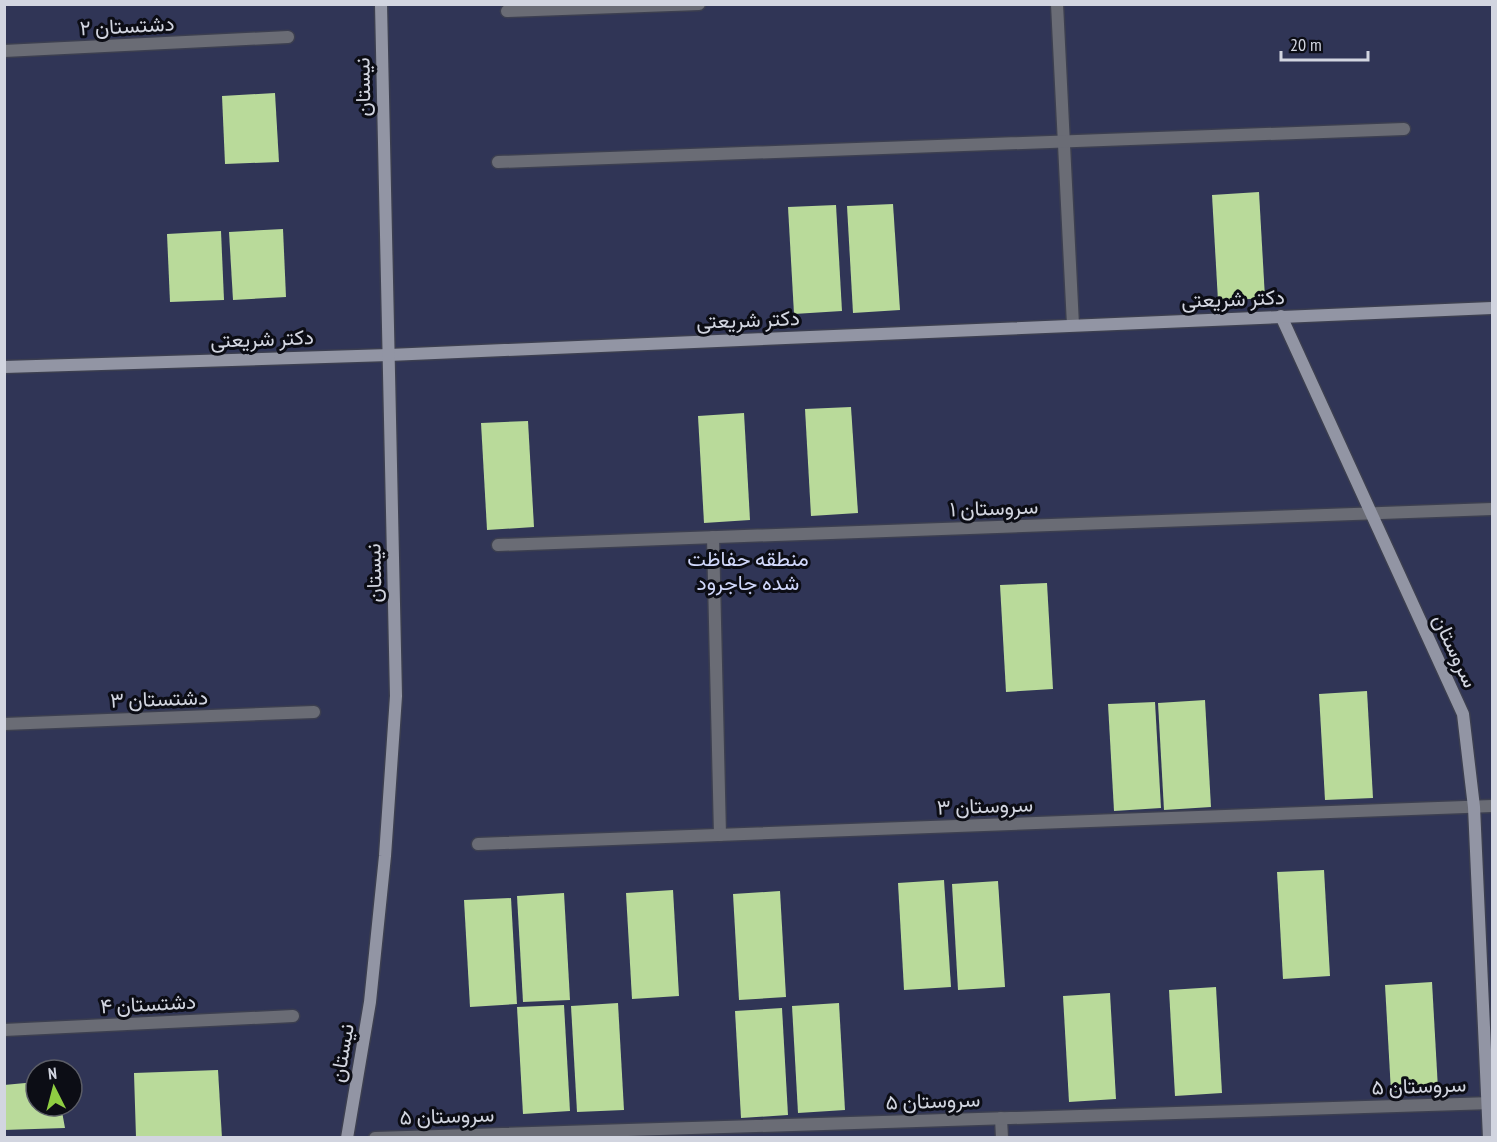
<svg xmlns="http://www.w3.org/2000/svg" width="1497" height="1142" viewBox="0 0 1497 1142" font-family="'PT Sans Narrow',Vazirmatn,sans-serif">
	<rect width="100%" height="100%" fill="#202334"/>
	<path fill="#303556" fill-rule="evenodd" d="M5,5H1492V1137L5,1138ZM36,1070H72V1106H36Z"/>
	<g fill="#b9da9a">
		<polygon points="275,93 279,162 225,164 222,96"/>
		<polygon points="1259,192 1265,298 1218,301 1212,195"/>
		<polygon points="893,204 900,310 853,313 847,206"/>
		<polygon points="836,205 842,311 794,314 788,207"/>
		<polygon points="283,229 286,297 233,300 229,232"/>
		<polygon points="221,231 224,300 170,302 167,234"/>
		<polygon points="851,407 858,513 811,516 805,409"/>
		<polygon points="744,413 750,520 704,523 698,416"/>
		<polygon points="528,421 534,527 487,530 481,423"/>
		<polygon points="1047,583 1053,689 1006,692 1000,585"/>
		<polygon points="1367,691 1373,798 1325,800 1319,694"/>
		<polygon points="1205,700 1211,807 1164,810 1158,703"/>
		<polygon points="1155,702 1161,808 1114,811 1108,704"/>
		<polygon points="1324,870 1330,976 1283,979 1277,872"/>
		<polygon points="944,880 951,987 904,990 898,883"/>
		<polygon points="998,881 1005,987 958,990 952,884"/>
		<polygon points="673,890 679,996 632,999 626,893"/>
		<polygon points="780,891 786,997 739,1000 733,894"/>
		<polygon points="564,893 570,1000 523,1002 517,896"/>
		<polygon points="511,898 517,1004 470,1007 464,900"/>
		<polygon points="1432,982 1438,1089 1391,1092 1385,985"/>
		<polygon points="1216,987 1222,1093 1175,1096 1169,990"/>
		<polygon points="1110,993 1116,1099 1069,1102 1063,996"/>
		<polygon points="618,1003 624,1110 577,1112 571,1006"/>
		<polygon points="839,1003 845,1110 798,1113 792,1006"/>
		<polygon points="564,1005 570,1111 523,1114 517,1007"/>
		<polygon points="782,1008 788,1115 741,1118 735,1011"/>
		<polygon points="218,1070 222,1138 136,1138 134,1073"/>
		<polygon points="36,1082 36,1106 61,1106 65,1128 4,1130 4,1085"/>
	</g>
	<g fill="none" stroke-linecap="round" stroke-linejoin="round">
		<g stroke="#3c3f50" stroke-width="15">
			<g id="street">
				<polyline points="1057,4 1073,325"/>
				<polyline points="507,11 699,4"/>
				<polyline points="4,51 288,37"/>
				<polyline points="498,162 1404,129"/>
				<polyline points="713,537 720,835"/>
				<polyline points="498,545 1492,509"/>
				<polyline points="4,724 314,712"/>
				<polyline points="478,844 1492,806"/>
				<polyline points="4,1030 293,1016"/>
				<polyline points="1001,1118 1002,1138"/>
				<polyline points="375,1138 1492,1103"/>
			</g>
		</g>
		<g stroke="#3c3f50" stroke-width="15">
			<g id="secondary">
				<polyline points="1281,316 1463,714 1474,807 1489,1138"/>
				<polyline points="4,367 389,355 1492,308"/>
				<polyline points="347,1138 370,1002 385,856 396,696 381,4"/>
			</g>
		</g>
		<use href="#street" stroke="#6a6c75" stroke-width="12"/>
		<use href="#secondary" stroke="#9295a4" stroke-width="12"/>
	</g>
	<g text-anchor="middle" stroke-width="6" stroke-linejoin="round" paint-order="stroke">
		<g font-size="21" fill="#d2d5e0" stroke="#0c0d15">
			<text transform="translate(127 26) rotate(-3)" y="7">دشتستان ۲</text>
			<text transform="translate(363 87) rotate(-91)" y="7">نیستان</text>
			<text transform="translate(1233 299) rotate(-2)" y="7">دکتر شریعتی</text>
			<text transform="translate(748 320) rotate(-2)" y="7">دکتر شریعتی</text>
			<text transform="translate(262 339) rotate(-2)" y="7">دکتر شریعتی</text>
			<text transform="translate(994 508) rotate(-2)" y="7">سروستان ۱</text>
			<text transform="translate(374 573) rotate(-91)" y="7">نیستان</text>
			<text transform="translate(1455 651) rotate(65)" y="7">سروستان</text>
			<text transform="translate(159 699) rotate(-2)" y="7">دشتستان ۳</text>
			<text transform="translate(985 806) rotate(-2)" y="7">سروستان ۳</text>
			<text transform="translate(148 1004) rotate(-3)" y="7">دشتستان ۴</text>
			<text transform="translate(342 1053) rotate(-80)" y="7">نیستان</text>
			<text transform="translate(1419 1086) rotate(-2)" y="7">سروستان ۵</text>
			<text transform="translate(933 1101) rotate(-2)" y="7">سروستان ۵</text>
			<text transform="translate(447 1116) rotate(-2)" y="7">سروستان ۵</text>
		</g>
		<g font-size="21" fill="#d0d7fa" stroke="#0c0d15">
			<text x="748" y="566">منطقه حفاظت<tspan x="748" dy="24">شده جاجرود</tspan></text>
		</g>
	</g>
	<rect width="1497" height="1142" fill="none" stroke="#d2d5e0" stroke-width="12"/>
	<g transform="translate(54 1088) rotate(354)"><circle r="28" fill="#0c0d15" stroke="#5b5d66" stroke-width="1.5"/>
	<path d="M0-4.5L10 22L0 15L-10 22Z" fill="#8fcd42"/>
	<text y="-9" font-size="16" font-weight="bold" text-anchor="middle" fill="#d2d5e0">N</text>
	</g>
	<path d="M1281 51v9h87v-9" fill="none" stroke="#d2d5e0" stroke-width="3"/>
	<text x="1290" y="51" font-size="18" fill="#d2d5e0" stroke="#0c0d15" stroke-width="4.5" paint-order="stroke">20 m</text>
</svg>
